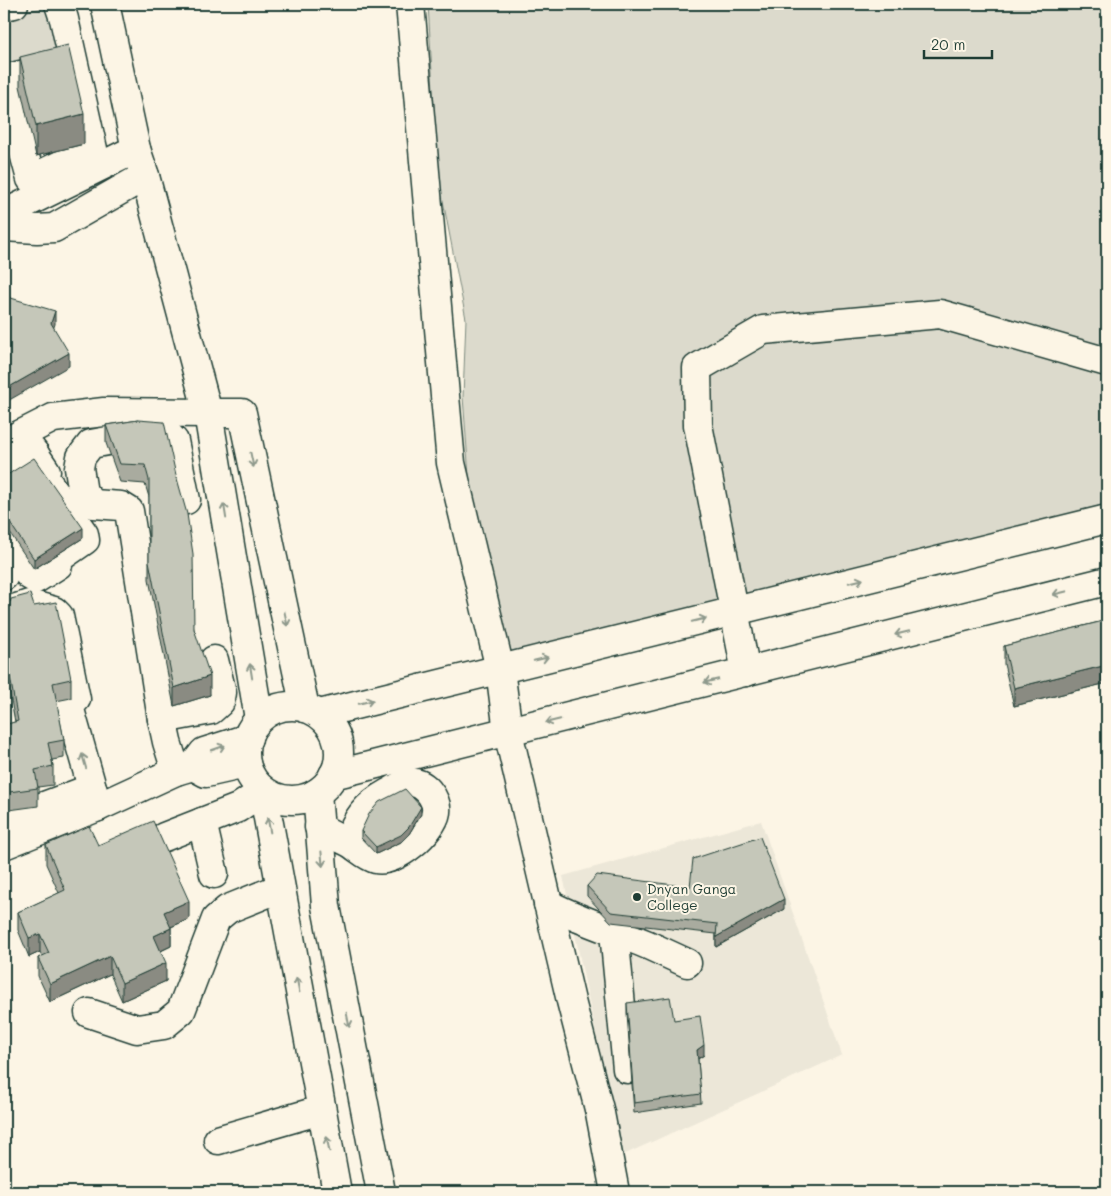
<svg xmlns="http://www.w3.org/2000/svg" width="1111" height="1196" viewBox="0 0 1111 1196" font-family="Mali,sans-serif">
	<rect width="100%" height="100%" fill="#fcf5e5"/>
	<filter id="ink" filterUnits="userSpaceOnUse"><feTurbulence type="fractalNoise" baseFrequency=".02" numOctaves="2"/><feDisplacementMap in="SourceGraphic" scale="10" xChannelSelector="R" yChannelSelector="G"/><feConvolveMatrix kernelMatrix="1 2 1 2 8 2 1 2 1" color-interpolation-filters="sRGB"/></filter>
	<g filter="url(#ink)">
		<polygon fill="#ece7d8" points="761,821 842,1055 621,1156 563,876"/>
		<g fill="#dcdacc" stroke="#7e8c80">
			<polygon points="428,4 1107,4 1107,504 509,655 469,476 463,397 466,319 438,175"/>
			<polygon points="50,7 62,47 4,67 4,15"/>
		</g>
		<g fill="none" stroke-linecap="round" stroke-linejoin="round">
			<g stroke="#1f3d34" stroke-width="31">
				<g id="minor">
					<polyline points="59,4 64,19 93,149 31,179 4,79 73,62"/>
					<polyline points="105,4 136,149 145,176 208,413 259,719"/>
					<polyline points="410,4 451,463 500,669 508,732 571,1001 600,1113 615,1192"/>
					<polyline points="4,6 14,4"/>
					<polyline points="4,214 136,149"/>
					<polyline points="4,227 37,229 54,228 145,176"/>
					<polyline points="4,443 53,418 104,412 208,413 242,413 305,708"/>
					<polyline points="4,475 35,454"/>
					<polyline points="4,538 29,575 36,579 58,565 59,558 85,540 84,534 44,477 46,471 21,434"/>
					<polyline points="4,574 4,576"/>
					<polyline points="4,612 29,604 54,611 59,616 76,699 69,706 95,798 98,807"/>
					<polyline points="746,672 698,425 697,368 763,330 940,314 1107,362"/>
					<circle cx="292" cy="753" r="47"/>
					<polyline points="319,714 1107,519"/>
					<polyline points="162,719 211,710 220,702 222,693 214,660"/>
					<polyline points="193,766 206,773 246,764"/>
					<polyline points="176,771 167,742 162,719 129,511 121,506 94,504 83,493 79,468 81,457 91,444 164,431 174,441 186,500"/>
					<polyline points="333,775 1107,581"/>
					<polyline points="317,793 326,906 381,1192"/>
					<polyline points="4,821 92,788"/>
					<polyline points="202,822 214,874"/>
					<path d="M319,827C329,833 340,838 350,843C358,848 367,857 376,859C395,864 433,831 436,812C438,799 423,779 408,783C402,784 394,790 388,793C366,805 356,819 348,842"/>
					<polyline points="164,837 238,808 263,791 337,1192"/>
					<polyline points="4,845 98,807 176,771 193,766 204,752 248,738"/>
					<path d="M548,904C580,921 615,931 648,945C661,951 674,957 687,963"/>
					<polyline points="614,932 627,1069"/>
					<polyline points="89,1013 137,1029 164,1025 181,1011 216,919 228,909 280,888"/>
					<polyline points="218,1140 321,1110"/>
				</g>
			</g>
			<use href="#minor" stroke="#fcf5e5" stroke-width="28"/>
		</g>
		<g fill="#a9ab9f" stroke="#1f3d34">
			<polygon points="20,57 84,144 36,156 20,86"/>
			<polygon points="138,420 194,629 210,695 174,706 149,579 149,497 145,484 120,482 106,443 106,425"/>
			<polygon points="4,477 83,538 34,569 4,524"/>
			<polygon points="4,603 34,606 71,679 71,698 56,701 64,740 64,758 52,760 53,766 53,785 38,787 38,806 9,810 4,750 4,725 15,722 9,689 4,690"/>
			<polygon points="1107,620 1107,683 1014,706 1004,664 1004,646"/>
			<polygon points="421,814 409,834 401,842 376,854 361,838 361,831"/>
			<polygon points="46,845 98,845 189,919 171,927 171,946 161,951 166,981 122,1001 110,974 50,1002 38,976 38,958 42,956 40,952 29,957 18,930 18,912 59,893 46,864"/>
			<polygon points="587,886 690,887 784,909 716,947 716,934 611,922 587,896"/>
			<polygon points="627,1003 674,1020 704,1055 698,1059 701,1103 634,1113 627,1013"/>
		</g>
		<g fill="#8a8b82" stroke="#1f3d34">
			<polygon points="84,114 84,144 36,156 36,126"/>
			<polygon points="55,311 55,324 51,335 51,323"/>
			<polygon points="69,353 69,366 4,403 4,390"/>
			<polygon points="83,528 83,538 34,569 34,559"/>
			<polygon points="1107,665 1107,683 1014,706 1014,688"/>
			<polygon points="210,676 210,695 174,706 174,688"/>
			<polygon points="421,807 421,814 409,834 401,842 376,854 376,847"/>
			<polygon points="784,899 784,909 716,947 716,937"/>
			<polygon points="189,901 189,919 164,930 164,912"/>
			<polygon points="171,928 171,946 154,954 154,936"/>
			<polygon points="40,934 40,952 29,957 29,938"/>
			<polygon points="110,956 110,974 50,1002 50,984"/>
			<polygon points="166,963 166,981 122,1001 122,983"/>
			<polygon points="704,1045 704,1055 697,1059 697,1050"/>
		</g>
		<g fill="#c5c7b9" stroke="#1f3d34">
			<polygon points="68,45 84,114 36,126 20,57"/>
			<polygon points="4,296 55,311 51,323 69,353 4,390"/>
			<polygon points="138,420 164,422 176,475 187,514 193,554 194,629 210,676 174,688 149,561 149,480 145,465 120,464 106,425"/>
			<polygon points="34,458 83,528 34,559 4,514 4,477"/>
			<polygon points="30,594 34,606 56,602 71,679 53,683 64,740 48,743 53,766 35,770 38,788 9,792 4,725 18,721 9,671 4,671 4,603 10,602 11,599"/>
			<polygon points="1107,620 1107,665 1014,688 1004,646"/>
			<polygon points="405,789 421,807 409,827 401,835 376,847 361,831 369,814 379,802"/>
			<polygon points="153,821 189,901 164,912 171,928 154,936 166,963 122,983 110,956 50,984 38,958 49,953 40,934 29,938 18,912 65,890 46,845 89,826 98,845"/>
			<polygon points="760,837 784,899 716,937 717,924 611,912 587,886 597,875 690,887 693,859"/>
			<polygon points="670,997 674,1020 700,1016 704,1045 697,1050 701,1094 634,1103 627,1003"/>
		</g>
		<defs><path id="oneway-shaft" d="M-6 0H5M1.5-3L5.5 0L1.5 3" fill="none" stroke-width="1.6" stroke-linecap="round" stroke-linejoin="round" transform="scale(1.25)"/></defs>
		<g stroke="#8e998c">
			<use href="#oneway-shaft" transform="translate(252 460) rotate(78)"/>
			<use href="#oneway-shaft" transform="translate(225 511) rotate(-99)"/>
			<use href="#oneway-shaft" transform="translate(856 581) rotate(-14)"/>
			<use href="#oneway-shaft" transform="translate(1060 593) rotate(166)"/>
			<use href="#oneway-shaft" transform="translate(286 619) rotate(78)"/>
			<use href="#oneway-shaft" transform="translate(699 620) rotate(-14)"/>
			<use href="#oneway-shaft" transform="translate(902 633) rotate(166)"/>
			<use href="#oneway-shaft" transform="translate(541 659) rotate(-14)"/>
			<use href="#oneway-shaft" transform="translate(251 671) rotate(-99)"/>
			<use href="#oneway-shaft" transform="translate(711 681) rotate(166)"/>
			<use href="#oneway-shaft" transform="translate(366 702) rotate(-14)"/>
			<use href="#oneway-shaft" transform="translate(553 721) rotate(166)"/>
			<use href="#oneway-shaft" transform="translate(218 748) rotate(-19)"/>
			<use href="#oneway-shaft" transform="translate(84 761) rotate(-106)"/>
			<use href="#oneway-shaft" transform="translate(269 825) rotate(-100)"/>
			<use href="#oneway-shaft" transform="translate(322 859) rotate(85)"/>
			<use href="#oneway-shaft" transform="translate(298 985) rotate(-101)"/>
			<use href="#oneway-shaft" transform="translate(348 1020) rotate(79)"/>
			<use href="#oneway-shaft" transform="translate(328 1144) rotate(-101)"/>
		</g>
	</g>
	<circle fill="#1f3d34" stroke="#fcf5e5" stroke-width="2" cx="637" cy="897" r="5"/>
	<g text-anchor="middle" stroke-width="4" stroke-linejoin="round" paint-order="stroke">
		<g font-size="14" fill="#1f3d34" stroke="#fcf5e5" text-anchor="start">
			<text x="647" y="894">Dnyan Ganga<tspan x="647" dy="16">College</tspan></text>
		</g>
	</g>
	<rect width="1111" height="1196" fill="none" stroke="#fcf5e5" stroke-width="20"/>
	<rect x="10" y="10" width="1091" height="1176" fill="none" stroke="#1f3d34" stroke-width="2" filter="url(#ink)"/>
	<path d="M924 50v8h68v-8" fill="none" stroke="#1f3d34" stroke-width="2.5"/>
	<text x="931" y="50" font-size="15" fill="#1f3d34" stroke="#fcf5e5" stroke-width="4" paint-order="stroke">20 m</text>
</svg>
